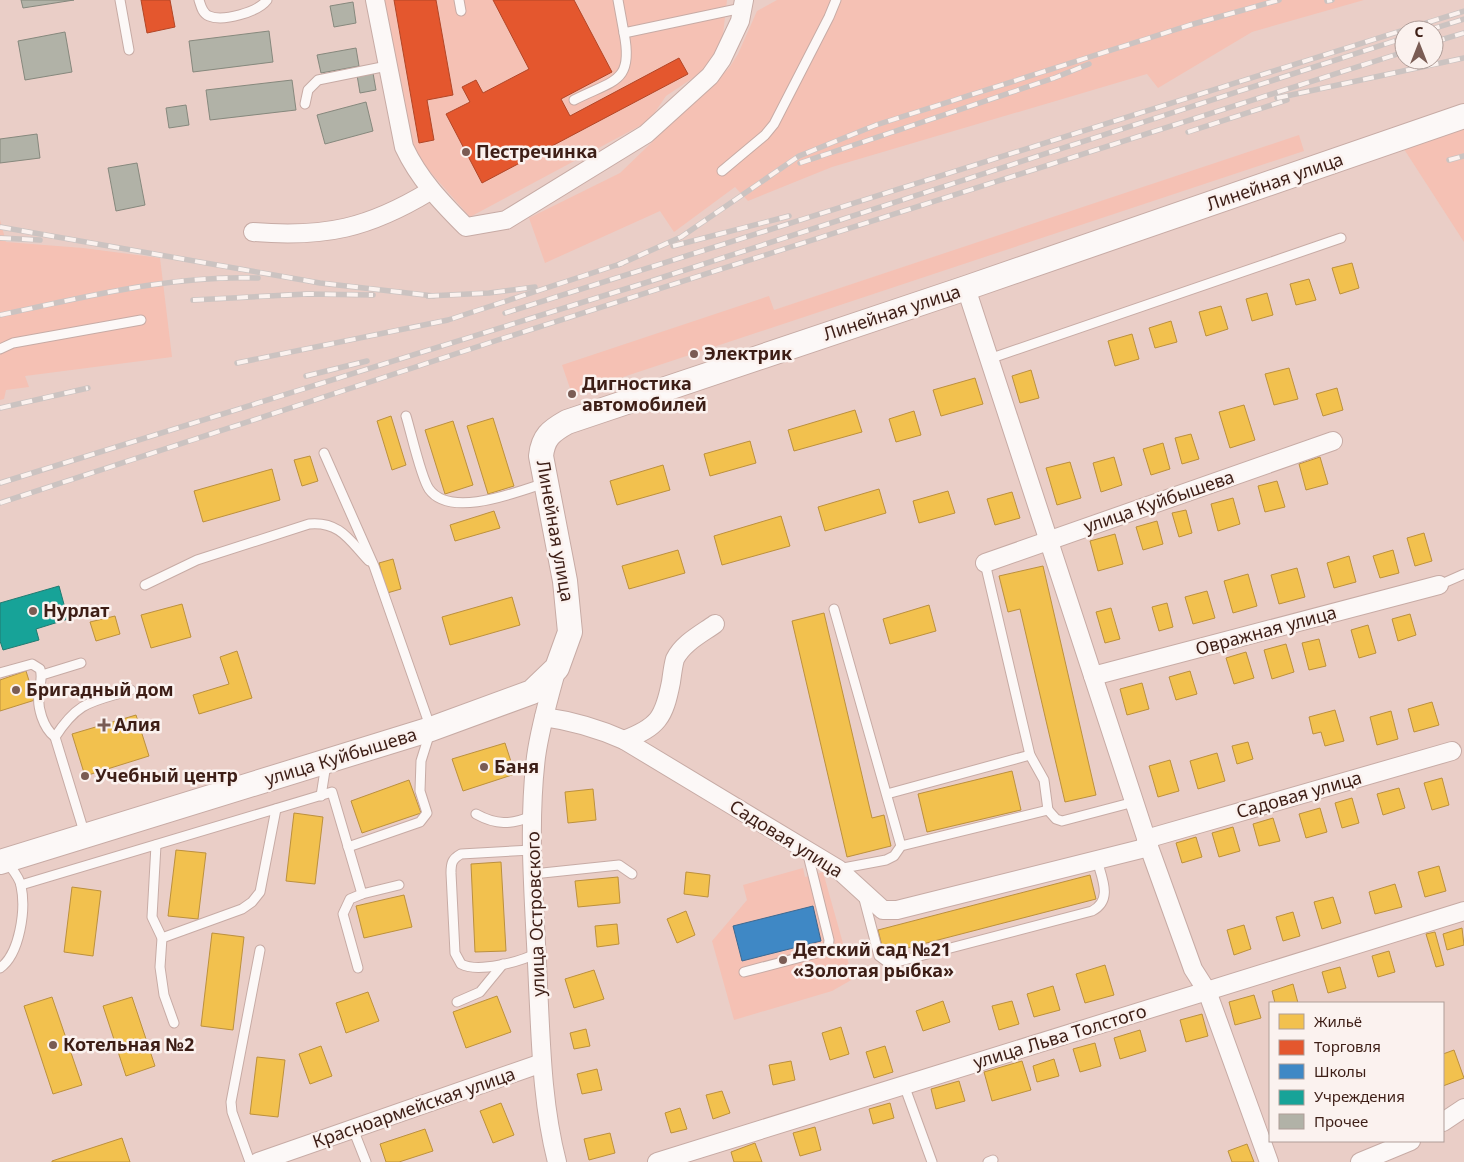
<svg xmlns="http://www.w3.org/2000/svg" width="1464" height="1162" viewBox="0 0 1464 1162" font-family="'Noto Sans',sans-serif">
	<rect width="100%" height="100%" fill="#eacec7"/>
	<g fill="#f5c1b4">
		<polygon points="383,0 727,0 720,60 666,96 649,121 470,217 409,148"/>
		<polygon points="777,0 1364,0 1252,32 1158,88 1147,74 832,167 748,201 735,187 674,232 660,211 545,263 529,218 620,173 729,68 738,54 757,11"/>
		<polygon points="1464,127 1464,242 1402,146"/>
		<polygon points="1299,135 1304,151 572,394 562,365 769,296 774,310"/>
		<polygon points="0,220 6,242 83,248 160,258 172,357 25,376 29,387 6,390 4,399 0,400"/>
		<polygon points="803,868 805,877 823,872 853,979 832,991 734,1020 712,941 747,900 743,885"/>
	</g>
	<g fill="#f2c14e" stroke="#bc903d">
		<polygon points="1352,263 1359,288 1340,294 1332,268"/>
		<polygon points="1309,279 1316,300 1296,305 1290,284"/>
		<polygon points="1267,293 1273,315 1252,321 1246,299"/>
		<polygon points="1221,306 1228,329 1206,336 1199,312"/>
		<polygon points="1171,321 1177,342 1155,348 1149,328"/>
		<polygon points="1132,334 1139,359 1115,366 1108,341"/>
		<polygon points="1289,368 1298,399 1274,405 1265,374"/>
		<polygon points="1031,370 1039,398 1020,403 1012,376"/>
		<polygon points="975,378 983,404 941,416 933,390"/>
		<polygon points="1337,388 1343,410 1323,416 1316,394"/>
		<polygon points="1244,405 1255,440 1230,448 1219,412"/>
		<polygon points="855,410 862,432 794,451 788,430"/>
		<polygon points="914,411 921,435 896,442 889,419"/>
		<polygon points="391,416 406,465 392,470 377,421"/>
		<polygon points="493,418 514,486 488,494 467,426"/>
		<polygon points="453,421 473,485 445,494 425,430"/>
		<polygon points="1191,434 1199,459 1182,464 1175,438"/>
		<polygon points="750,441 756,463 710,476 704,454"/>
		<polygon points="1163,443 1170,469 1151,475 1143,449"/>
		<polygon points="310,456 318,481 302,486 294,460"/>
		<polygon points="1114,457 1122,485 1101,492 1093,463"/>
		<polygon points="1320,457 1328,484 1306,490 1299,464"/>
		<polygon points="1070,462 1081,498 1057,505 1046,468"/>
		<polygon points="663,465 670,490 617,505 610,481"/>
		<polygon points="272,469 280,500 203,522 194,491"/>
		<polygon points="1277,481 1285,507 1265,512 1258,486"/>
		<polygon points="879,489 886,513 825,531 818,507"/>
		<polygon points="948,491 955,513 919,523 913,501"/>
		<polygon points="1012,492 1020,518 995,525 987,499"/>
		<polygon points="1233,498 1240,524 1218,531 1211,504"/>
		<polygon points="1186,510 1192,533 1179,537 1172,513"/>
		<polygon points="494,511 500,528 455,541 450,525"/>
		<polygon points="781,516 790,546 722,565 714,536"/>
		<polygon points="1157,521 1163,544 1143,550 1136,527"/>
		<polygon points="1424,533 1432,561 1415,566 1407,538"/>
		<polygon points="1115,534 1123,564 1098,571 1090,541"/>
		<polygon points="678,550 685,573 629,589 622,566"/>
		<polygon points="1393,550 1399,573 1380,578 1373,556"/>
		<polygon points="1349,556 1356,582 1334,588 1327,563"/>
		<polygon points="393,559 401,589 387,593 379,563"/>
		<polygon points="1043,566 1096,795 1065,802 1020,609 1008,612 999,576"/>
		<polygon points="1297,568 1305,597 1279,604 1271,575"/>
		<polygon points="1248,574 1257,606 1233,613 1224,581"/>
		<polygon points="1207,591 1215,618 1193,624 1185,597"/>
		<polygon points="512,597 520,625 450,645 442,617"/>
		<polygon points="1167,603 1173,627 1159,631 1152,607"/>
		<polygon points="182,604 191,637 151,648 141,615"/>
		<polygon points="929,605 936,631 890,644 883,619"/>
		<polygon points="1111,608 1120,639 1105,643 1096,612"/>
		<polygon points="824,613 872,818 884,815 891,846 847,857 792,621"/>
		<polygon points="1410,614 1416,635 1398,641 1392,619"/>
		<polygon points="115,616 120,634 96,641 90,622"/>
		<polygon points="1368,625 1376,653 1359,658 1351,630"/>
		<polygon points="1319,639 1326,666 1309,670 1302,643"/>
		<polygon points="1286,644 1294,672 1272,679 1264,650"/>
		<polygon points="237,651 252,698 199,714 193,695 229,684 220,657"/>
		<polygon points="1246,652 1254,678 1234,684 1226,658"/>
		<polygon points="26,671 35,700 0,711 0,680"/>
		<polygon points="1190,671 1197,694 1176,700 1169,677"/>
		<polygon points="1142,683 1149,709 1127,715 1120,689"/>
		<polygon points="1432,702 1439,725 1414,732 1408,709"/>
		<polygon points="1335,710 1344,741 1325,746 1321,732 1313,734 1309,717"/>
		<polygon points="1391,711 1398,739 1377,745 1370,717"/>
		<polygon points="136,715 149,756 85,776 72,734"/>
		<polygon points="1248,742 1253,759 1237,764 1232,746"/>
		<polygon points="505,743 515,774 463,791 452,759"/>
		<polygon points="1217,753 1225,781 1198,789 1190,761"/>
		<polygon points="1170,760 1179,791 1158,797 1149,766"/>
		<polygon points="1012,771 1021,810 927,832 918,794"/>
		<polygon points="1442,778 1449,805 1432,810 1424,783"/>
		<polygon points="409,780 421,813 362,833 351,801"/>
		<polygon points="1399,788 1405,808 1383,815 1377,794"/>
		<polygon points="593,789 596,820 568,823 565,792"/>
		<polygon points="1352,798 1359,823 1342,828 1335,803"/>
		<polygon points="1320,808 1327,832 1306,838 1299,814"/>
		<polygon points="294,813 323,817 315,884 286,881"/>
		<polygon points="1273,818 1280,841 1259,846 1253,824"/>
		<polygon points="1233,827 1240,851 1219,857 1212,833"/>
		<polygon points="1196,837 1202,857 1182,863 1176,843"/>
		<polygon points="176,850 206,853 198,919 168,916"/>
		<polygon points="501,862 506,951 475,952 471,864"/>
		<polygon points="1439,866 1446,891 1425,897 1418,872"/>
		<polygon points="686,872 710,875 708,897 684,894"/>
		<polygon points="1090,875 1096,899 884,954 878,930"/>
		<polygon points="618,877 620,903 578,907 575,881"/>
		<polygon points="1395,884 1402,907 1375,914 1369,892"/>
		<polygon points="72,887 101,891 93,956 64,952"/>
		<polygon points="404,895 412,927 364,938 356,906"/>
		<polygon points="1333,897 1341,923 1322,929 1314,902"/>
		<polygon points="686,911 695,935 677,943 667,919"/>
		<polygon points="1293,912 1300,936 1283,941 1276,917"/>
		<polygon points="617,924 619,944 597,947 595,926"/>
		<polygon points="1244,925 1251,949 1234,955 1227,930"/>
		<polygon points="1462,928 1464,945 1447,950 1443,934"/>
		<polygon points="1435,932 1444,965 1436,967 1426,934"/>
		<polygon points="212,933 244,937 233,1030 201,1026"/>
		<polygon points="1389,951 1395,972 1378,977 1372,956"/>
		<polygon points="1105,965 1114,995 1085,1003 1076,974"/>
		<polygon points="1340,967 1346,988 1328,993 1322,972"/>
		<polygon points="594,970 604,999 574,1008 565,979"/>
		<polygon points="1293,984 1298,1003 1275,1003 1272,991"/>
		<polygon points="1053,986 1060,1010 1034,1017 1027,994"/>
		<polygon points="368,992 379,1021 346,1033 336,1003"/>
		<polygon points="1254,995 1261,1018 1235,1025 1229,1002"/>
		<polygon points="497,996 511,1032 466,1048 453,1012"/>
		<polygon points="52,997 82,1085 53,1094 24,1006"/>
		<polygon points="132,997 155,1066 126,1076 103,1006"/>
		<polygon points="943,1001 950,1022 923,1031 916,1011"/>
		<polygon points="1012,1001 1019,1024 999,1030 992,1006"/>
		<polygon points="1202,1014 1208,1036 1186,1042 1180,1020"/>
		<polygon points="841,1027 849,1054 830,1060 822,1033"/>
		<polygon points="586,1029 590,1046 574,1049 570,1033"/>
		<polygon points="1140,1030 1146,1051 1120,1059 1114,1038"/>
		<polygon points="1095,1043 1101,1066 1080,1072 1073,1049"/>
		<polygon points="321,1046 332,1076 310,1084 299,1054"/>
		<polygon points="885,1046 893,1072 874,1078 866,1052"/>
		<polygon points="1454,1050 1464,1078 1443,1086 1443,1054"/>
		<polygon points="257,1057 285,1060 278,1117 250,1114"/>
		<polygon points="1054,1059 1059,1076 1037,1082 1033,1066"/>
		<polygon points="791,1061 795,1080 773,1085 769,1065"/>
		<polygon points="1022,1061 1031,1090 992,1101 984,1072"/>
		<polygon points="597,1069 602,1090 582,1094 577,1074"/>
		<polygon points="959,1081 965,1101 936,1109 931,1089"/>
		<polygon points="722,1091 730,1113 713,1119 706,1095"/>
		<polygon points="501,1103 514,1135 493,1143 480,1111"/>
		<polygon points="890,1103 894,1118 873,1124 869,1109"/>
		<polygon points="680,1108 687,1129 671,1133 665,1113"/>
		<polygon points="815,1127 821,1150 800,1156 793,1133"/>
		<polygon points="425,1129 433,1151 399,1162 386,1162 380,1144"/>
		<polygon points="610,1133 615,1153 589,1160 584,1139"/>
		<polygon points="122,1138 130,1162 52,1162 52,1161"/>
		<polygon points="755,1143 762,1162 734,1162 731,1152"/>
		<polygon points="1247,1144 1254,1162 1232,1162 1228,1151"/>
	</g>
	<g fill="#e4572e" stroke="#b24627">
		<polygon points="141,0 170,0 175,27 147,33"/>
		<polygon points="394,0 436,0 453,95 427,100 434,140 419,143"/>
		<polygon points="493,0 574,0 612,72 561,99 570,116 679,58 688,74 482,183 446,114 470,102 462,87 476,80 483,93 529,69"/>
	</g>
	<polygon fill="#3f88c5" stroke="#3e6890" points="813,906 821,941 742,961 733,926"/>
	<polygon fill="#17a398" stroke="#227b71" points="59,586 68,619 36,629 39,640 3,650 0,641 0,603"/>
	<g fill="#b1b2a7" stroke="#86887d">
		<polygon points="21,0 74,0 23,8"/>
		<polygon points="353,2 356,23 334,27 330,6"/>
		<polygon points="269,31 273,62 193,72 189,41"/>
		<polygon points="65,32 72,72 25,80 18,41"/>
		<polygon points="356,48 359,66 321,73 317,55"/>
		<polygon points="373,73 376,90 360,93 357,75"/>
		<polygon points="292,80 296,110 210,120 206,90"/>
		<polygon points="366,102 373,131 325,144 317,115"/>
		<polygon points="186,105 189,125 169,128 166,108"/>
		<polygon points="37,134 40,158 0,163 0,139"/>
		<polygon points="137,163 145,205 116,211 108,168"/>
	</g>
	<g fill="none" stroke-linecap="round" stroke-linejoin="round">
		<g stroke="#c7aba5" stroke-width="11">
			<g id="lane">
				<polyline points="120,0 129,50"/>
				<path d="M199,0C201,6 202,13 209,16C223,22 258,12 267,0"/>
				<polyline points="459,0 461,11"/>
				<polyline points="618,0 624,33 742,8"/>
				<path d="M574,100C613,80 634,83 624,33"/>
				<polyline points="305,104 308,90 318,80 387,66"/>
				<polyline points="722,171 765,135 774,124 829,17 836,0"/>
				<polyline points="0,349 13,343 141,320"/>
				<polyline points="989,359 1341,238"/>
				<path d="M406,416C411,432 421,478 429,489C450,519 517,492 545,483"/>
				<polyline points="324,453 374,566 431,729 421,761 420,791 427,813 420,822 348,847"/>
				<polyline points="985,563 1030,755 1044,780 1048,810"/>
				<path d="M145,585L197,560L309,524C340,521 350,541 369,561"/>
				<polyline points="1439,585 1464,574"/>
				<polyline points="834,609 901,846"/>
				<path d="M0,673L32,664L40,669C43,677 40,684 39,693C37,707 43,728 55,737L85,835"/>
				<polyline points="42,675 81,663"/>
				<path d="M55,737C79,700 92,702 131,690"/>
				<polyline points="887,794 1030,755"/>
				<polyline points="321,796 326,764"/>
				<path d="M476,814C496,825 511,825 532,816"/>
				<polyline points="156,845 152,917 162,938 160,967 164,995 174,1023"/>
				<path d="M532,850L461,854C452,859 451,863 451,873L455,953L461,964C478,973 520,962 537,953"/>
				<polyline points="838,869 886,860 894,856 901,846 1048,810 1056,819 1062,821 1134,802"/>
				<polyline points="533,874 619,865 632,874"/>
				<polyline points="21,885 332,792 362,894 399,885"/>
				<path d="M863,895L879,956L887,962L893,963L1092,911C1113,900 1102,879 1097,860"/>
				<polyline points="162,938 242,909 252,902 260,892 276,809"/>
				<path d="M0,968C20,954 26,909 21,886C20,878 12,869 7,862"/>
				<polyline points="358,968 343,914 350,899 362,894"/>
				<polyline points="744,972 828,950 829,940 807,851"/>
				<polyline points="457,1002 480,992 503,964"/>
				<polyline points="904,1085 932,1162"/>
				<polyline points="353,1129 366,1162"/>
				<polyline points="250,1162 232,1112 231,1102 260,950"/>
				<polyline points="988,1162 993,1160"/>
			</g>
		</g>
		<g stroke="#c7aba5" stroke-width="20">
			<g id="street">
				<path d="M375,0L404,147C419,179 441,202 466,227L506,220L646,134L710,76L722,59L740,21L744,0"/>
				<path d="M253,232C325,238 369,228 430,191"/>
				<polyline points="966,288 1149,847 1193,969 1207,991 1269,1162"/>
				<polyline points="985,563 1333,441"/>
				<path d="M557,668C549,697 540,727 536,757C527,832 535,909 538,985C541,1044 542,1104 557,1162"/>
				<polyline points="1093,676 1439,585"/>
				<path d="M544,717C573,721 597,728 624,740L838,869L883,910H897L1149,847"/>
				<path d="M624,740C658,727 664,718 671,682C672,675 673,666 675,659C683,643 701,634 715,624"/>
				<polyline points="1146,839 1452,751"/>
				<polyline points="1443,1122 1464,1108"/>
				<polyline points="258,1162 542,1063"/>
				<polyline points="657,1162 1464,911"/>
				<polyline points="1360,1162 1411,1141"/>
			</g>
		</g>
		<g stroke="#c7aba5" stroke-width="26">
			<path id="secondary" d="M0,862L431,729L532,692L557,668L570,632L565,581L541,456C543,437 551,431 567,422L966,288L1464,116"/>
		</g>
		<use href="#lane" stroke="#fcf8f7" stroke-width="9"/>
		<use href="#street" stroke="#fcf8f7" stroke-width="18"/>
		<use href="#secondary" stroke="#fcf8f7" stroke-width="24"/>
		<g stroke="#cbc3c1" stroke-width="5.5">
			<g id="rail">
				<polyline points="1327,1 1332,0"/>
				<polyline points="1429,30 1464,19"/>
				<polyline points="1434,42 1464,33"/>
				<polyline points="1277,98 1464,58"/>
				<polyline points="1188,132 1287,100"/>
				<polyline points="1449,160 1464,156"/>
				<polyline points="800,163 1054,78 1089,64"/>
				<polyline points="0,227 320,283 434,296"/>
				<polyline points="0,238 40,240"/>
				<polyline points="673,246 789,216"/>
				<polyline points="618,265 681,237 799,156 876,125 1190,25 1279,0"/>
				<polyline points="428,296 489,293 535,287"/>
				<polyline points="193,300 307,294 373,295"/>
				<polyline points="505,313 1464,11"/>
				<path d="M0,315C86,297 170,275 258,278"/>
				<polyline points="237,363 448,320 623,263"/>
				<polyline points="306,376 367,361"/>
				<polyline points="0,408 88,388"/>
				<polyline points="0,483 648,282 1404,38"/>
				<polyline points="0,503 501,339 1404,52"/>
			</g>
		</g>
		<use href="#rail" stroke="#fbf2ef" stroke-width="4" stroke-dasharray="11" stroke-linecap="butt"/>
	</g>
	<g fill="#7a5c54" stroke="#fbf2ef" stroke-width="2">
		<circle cx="466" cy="152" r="5"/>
		<circle cx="694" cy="354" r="5"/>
		<circle cx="572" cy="394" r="5"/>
		<circle cx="33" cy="611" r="5"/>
		<circle cx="16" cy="690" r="5"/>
		<path d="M101.5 717.5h5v5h5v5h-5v5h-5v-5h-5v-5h5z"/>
		<circle cx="484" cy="767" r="5"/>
		<circle cx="85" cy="776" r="5"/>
		<circle cx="783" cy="960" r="5"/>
		<circle cx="53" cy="1045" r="5"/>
	</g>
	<g text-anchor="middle" stroke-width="5" stroke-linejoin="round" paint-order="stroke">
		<g font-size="18" font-weight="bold" fill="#3d1e16" stroke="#fbf2ef" text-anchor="start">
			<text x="476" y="158">Пестречинка</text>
			<text x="704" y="360">Электрик</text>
			<text x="582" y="390">Дигностика<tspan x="582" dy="21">автомобилей</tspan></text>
			<text x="43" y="617">Нурлат</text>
			<text x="26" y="696">Бригадный дом</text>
			<text x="114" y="731">Алия</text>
			<text x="494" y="773">Баня</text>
			<text x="95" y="782">Учебный центр</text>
			<text x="793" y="956">Детский сад №21<tspan x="793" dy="21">«Золотая рыбка»</tspan></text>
			<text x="63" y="1051">Котельная №2</text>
		</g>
		<g font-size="18" fill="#3d1e16" stroke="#fbf2ef">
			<text transform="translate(1275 182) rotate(-19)" y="6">Линейная улица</text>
			<text transform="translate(892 313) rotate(-18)" y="6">Линейная улица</text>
			<text transform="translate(1159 502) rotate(-19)" y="6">улица Куйбышева</text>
			<text transform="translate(555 531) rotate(80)" y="6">Линейная улица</text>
			<text transform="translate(1266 631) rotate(-15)" y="6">Овражная улица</text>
			<text transform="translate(341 757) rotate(-17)" y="6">улица Куйбышева</text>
			<text transform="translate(1299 795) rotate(-16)" y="6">Садовая улица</text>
			<text transform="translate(786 839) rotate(32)" y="6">Садовая улица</text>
			<text transform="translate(536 914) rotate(-92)" y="6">улица Островского</text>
			<text transform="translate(1060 1037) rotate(-17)" y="6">улица Льва Толстого</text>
			<text transform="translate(414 1108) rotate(-19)" y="6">Красноармейская улица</text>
		</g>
	</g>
	<rect x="1269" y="1002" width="175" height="140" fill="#fbf2ef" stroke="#af9d98"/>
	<rect x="1279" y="1014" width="25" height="15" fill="#f2c14e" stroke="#af9d98"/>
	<text x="1314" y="1027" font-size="15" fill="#3d1e16">Жильё</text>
	<rect x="1279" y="1040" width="25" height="15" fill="#e4572e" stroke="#af9d98"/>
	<text x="1314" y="1052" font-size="15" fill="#3d1e16">Торговля</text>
	<rect x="1279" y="1064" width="25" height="15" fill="#3f88c5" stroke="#af9d98"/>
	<text x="1314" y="1077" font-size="15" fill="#3d1e16">Школы</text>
	<rect x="1279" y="1090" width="25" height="15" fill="#17a398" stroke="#af9d98"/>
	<text x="1314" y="1102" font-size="15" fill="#3d1e16">Учреждения</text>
	<rect x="1279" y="1114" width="25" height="15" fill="#b1b2a7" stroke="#af9d98"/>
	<text x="1314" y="1127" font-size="15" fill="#3d1e16">Прочее</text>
	<g transform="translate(1419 45)"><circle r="24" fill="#fbf2ef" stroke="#af9d98"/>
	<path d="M0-4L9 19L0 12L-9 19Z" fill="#7a5c54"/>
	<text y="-8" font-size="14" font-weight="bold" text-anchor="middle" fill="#3d1e16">С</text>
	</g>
</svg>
